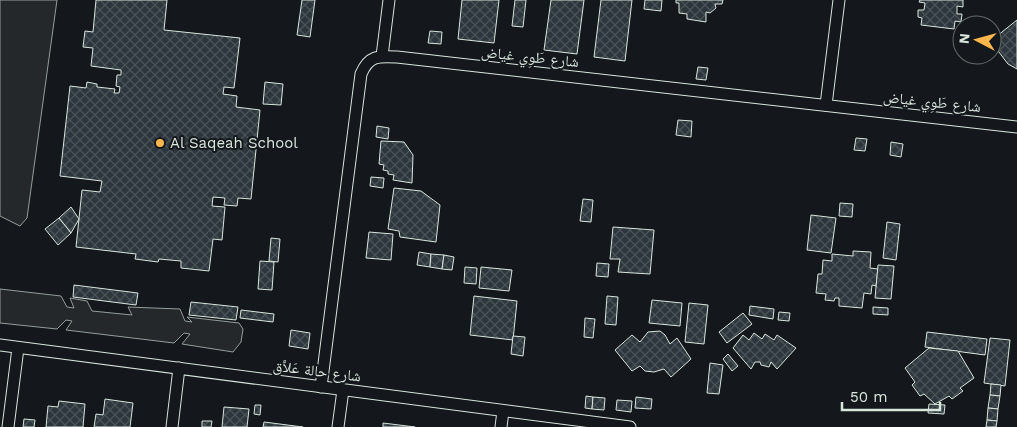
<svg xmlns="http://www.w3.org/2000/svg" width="1017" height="427" viewBox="0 0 1017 427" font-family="'Work Sans','Noto Naskh Arabic',sans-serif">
	<defs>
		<pattern id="building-cross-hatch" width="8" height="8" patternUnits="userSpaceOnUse" patternTransform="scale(1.25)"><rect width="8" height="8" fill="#2c363c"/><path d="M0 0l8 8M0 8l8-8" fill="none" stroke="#4a5358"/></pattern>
	</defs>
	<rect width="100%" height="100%" fill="#14181c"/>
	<g fill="#24282b" stroke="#939e99">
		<polygon points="0,0 57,0 27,218 20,226 0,216"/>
		<polygon points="0,289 61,296 67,307 74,308 70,298 87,301 92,311 132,315 128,307 180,309 185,321 192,322 187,317 239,323 243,329 241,342 233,352 182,344 190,334 184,333 174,343 66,330 72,321 66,320 57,329 0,323"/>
	</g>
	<g fill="url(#building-cross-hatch)" stroke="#d8e6dc">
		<polygon points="96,0 167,0 164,30 240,38 234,88 224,87 223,94 237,96 236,107 260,110 251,199 238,198 237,206 224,205 225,198 213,197 212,206 225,207 222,240 213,239 209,271 181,268 181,261 159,259 158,262 135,259 136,254 76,247 82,190 100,192 102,181 60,176 70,86 86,88 87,82 97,84 97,87 115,89 114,93 119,93 120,87 116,86 117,75 121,75 121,70 91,66 93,48 83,47 85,31 93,32"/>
		<polygon points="302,0 315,0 310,37 297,35"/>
		<polygon points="462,0 499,0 494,43 458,39"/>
		<polygon points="515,0 526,0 523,27 512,26"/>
		<polygon points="551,0 584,0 577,54 544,50"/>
		<polygon points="601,0 632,0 625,61 594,57"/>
		<polygon points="645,0 662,0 661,11 644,9"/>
		<polygon points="676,0 723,0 722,4 715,4 716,8 710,13 706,12 706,22 687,19 687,14 679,13 679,3 676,3"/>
		<polygon points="920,0 963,0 963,7 957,6 957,14 962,14 961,22 955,21 954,29 921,25 922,18 918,17 918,10 924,10 925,3 919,2"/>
		<polygon points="1017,20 1017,69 1008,64 992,43 992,40"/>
		<polygon points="430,31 442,32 441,44 428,43"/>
		<polygon points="698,67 708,68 706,80 696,79"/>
		<polygon points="265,82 283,84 281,105 263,104"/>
		<polygon points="678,120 692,121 691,137 676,135"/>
		<polygon points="377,126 389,128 388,139 376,137"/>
		<polygon points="856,138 867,139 865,151 854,150"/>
		<polygon points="381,141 404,142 413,155 412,183 393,180 394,175 388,174 388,171 383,170 384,165 379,164"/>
		<polygon points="891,142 903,144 901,157 890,155"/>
		<polygon points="371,177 384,178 383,188 370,186"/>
		<polygon points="394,188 421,191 440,205 436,242 400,237 399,231 388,229"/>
		<polygon points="583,199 593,200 591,222 580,221"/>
		<polygon points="840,203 853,204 852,217 839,216"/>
		<polygon points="71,207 79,219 71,233 59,218"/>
		<polygon points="811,215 836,218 831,253 807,250"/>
		<polygon points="59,218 71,233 58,245 45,229"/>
		<polygon points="887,222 900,224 896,260 883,258"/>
		<polygon points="613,227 654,230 650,274 618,272 620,259 610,259"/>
		<polygon points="369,232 393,234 391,260 366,258"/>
		<polygon points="271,238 280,239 278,262 269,261"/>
		<polygon points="853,251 871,252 870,268 878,269 876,286 872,285 871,294 864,293 862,308 839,306 839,298 835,298 834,301 825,300 826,294 816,293 818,274 822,274 823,260 832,261 832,254 853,256"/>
		<polygon points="419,252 431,254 430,267 417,265"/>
		<polygon points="431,254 444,255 442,269 430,267"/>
		<polygon points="444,255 454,257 452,270 442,269"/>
		<polygon points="260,261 274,262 272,290 258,289"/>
		<polygon points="597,263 609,264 608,277 596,276"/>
		<polygon points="878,265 894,266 891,299 875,298"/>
		<polygon points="465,267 477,268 476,284 464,283"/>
		<polygon points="481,267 512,270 509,291 479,288"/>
		<polygon points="74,285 138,293 136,305 73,297"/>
		<polygon points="474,296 517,301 513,340 470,335"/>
		<polygon points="607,296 618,297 616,325 605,324"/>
		<polygon points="652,300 682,303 680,326 649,323"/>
		<polygon points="191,302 238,307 236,320 189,315"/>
		<polygon points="689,303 708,305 704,344 685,342"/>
		<polygon points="750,306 774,309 773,319 749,315"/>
		<polygon points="873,307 888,308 888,315 873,314"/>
		<polygon points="241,310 274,314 273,322 240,318"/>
		<polygon points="779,312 790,313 789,321 778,320"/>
		<polygon points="743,313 752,324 727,343 719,332"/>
		<polygon points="585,318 595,319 593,338 584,337"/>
		<polygon points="291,330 310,333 308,349 289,346"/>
		<polygon points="660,331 665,335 670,344 677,338 691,359 671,377 664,369 654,372 645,371 640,366 632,371 615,350 632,335 640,342 648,332"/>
		<polygon points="927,332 987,339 985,355 925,347"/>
		<polygon points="754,333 762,339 765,334 774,340 777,335 796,348 777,369 771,362 769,367 761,365 760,362 755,362 751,369 733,348 743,335 749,340"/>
		<polygon points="513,336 525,337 523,356 511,354"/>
		<polygon points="990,338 1010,340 1005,386 984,383"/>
		<polygon points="929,348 958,351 974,378 960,388 963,391 952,399 949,396 935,404 924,394 920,396 912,385 915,382 905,368"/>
		<polygon points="728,354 738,366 732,371 723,359"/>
		<polygon points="710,363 723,365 719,394 707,393"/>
		<polygon points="991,384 1001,385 1000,396 990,395"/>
		<polygon points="990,395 1000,396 998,409 988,408"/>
		<polygon points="586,396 593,397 592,409 585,408"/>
		<polygon points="593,397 605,398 604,410 592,409"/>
		<polygon points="636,397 652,399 651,409 635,408"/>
		<polygon points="105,399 133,403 130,427 94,427 96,414 103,415"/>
		<polygon points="617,400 632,401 631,412 616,410"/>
		<polygon points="59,401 85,404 83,427 46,427 48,406 58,407"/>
		<polygon points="929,404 945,405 944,414 928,413"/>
		<polygon points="255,405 261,405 260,415 254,414"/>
		<polygon points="224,407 249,409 247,427 222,427"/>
		<polygon points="988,408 998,409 997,421 987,420"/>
		<polygon points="24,419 35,420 34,427 23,427"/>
		<polygon points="987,420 997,421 996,427 986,427"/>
		<polygon points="202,421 212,421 211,427 202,427"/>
		<polygon points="264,422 303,427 263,427"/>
		<polygon points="383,423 415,427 383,427"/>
	</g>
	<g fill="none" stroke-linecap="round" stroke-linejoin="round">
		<g stroke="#d8e6dc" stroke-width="13">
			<g id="street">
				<polyline points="382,56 389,0"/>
				<polyline points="826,105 839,0"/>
				<polyline points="0,345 630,427"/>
				<path d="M321,387L361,74C369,55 379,56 397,57L1017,127"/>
				<polyline points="8,427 18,348"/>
				<polyline points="172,427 179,368"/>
				<polyline points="338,427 343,390"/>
				<polyline points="501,427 503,411"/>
			</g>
		</g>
		<use href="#street" stroke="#14181c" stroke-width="11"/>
	</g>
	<circle fill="#ffb74d" stroke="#14181c" stroke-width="2" cx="160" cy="143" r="5"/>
	<g text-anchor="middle" stroke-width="4" stroke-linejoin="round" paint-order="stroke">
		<g font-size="15" fill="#d8e6dc" stroke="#14181c">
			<text transform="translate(530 57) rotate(6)" y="5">شارع طَوِي غياض</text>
			<text transform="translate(932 102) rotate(6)" y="5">شارع طَوِي غياض</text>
			<text transform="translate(317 371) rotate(7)" y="5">شارع حالة عَلاَّق</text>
		</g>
		<g font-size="15" fill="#d8e6dc" stroke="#14181c" text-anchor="start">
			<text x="170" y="148">Al Saqeah School</text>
		</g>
	</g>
	<g transform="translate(977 40) rotate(276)"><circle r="24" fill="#14181c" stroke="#626a69"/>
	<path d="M0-4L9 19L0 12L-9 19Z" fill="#ffb74d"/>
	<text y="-8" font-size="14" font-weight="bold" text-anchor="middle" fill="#d8e6dc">N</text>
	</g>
	<path d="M842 402v8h98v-8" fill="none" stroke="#d8e6dc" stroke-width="2.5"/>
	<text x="850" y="402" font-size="15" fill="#d8e6dc" stroke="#14181c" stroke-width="4" paint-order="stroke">50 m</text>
</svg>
